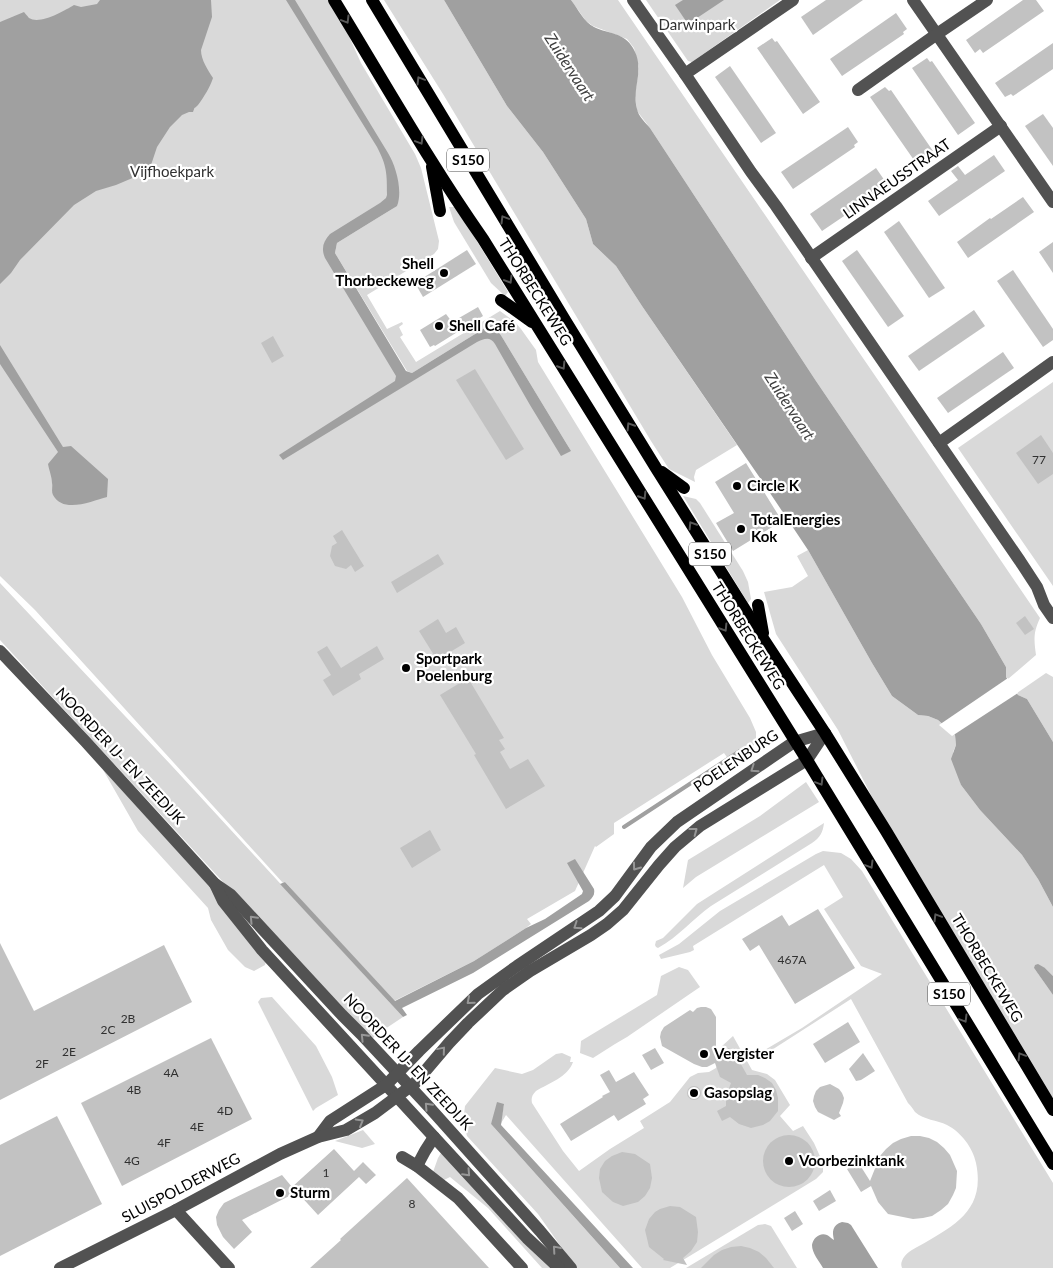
<svg xmlns="http://www.w3.org/2000/svg" width="1053" height="1268" viewBox="0 0 1053 1268" font-family="Lato,sans-serif">
	<rect width="100%" height="100%" fill="#fff"/>
	<g fill="#d9d9d9" fill-rule="evenodd">
		<path d="M0,0H328L343,23L361,63L415,154L421,168L439,241L438,249L434,254L367,295L387,329L402,322L403,324L399,327L403,335L400,337L416,362L500,311L515,322L521,329L536,350L538,362L682,597L712,655L750,718L756,732V741L752,748L742,757L731,763L724,753L614,823V834L596,847L595,846L575,891L527,919L531,924L526,928L474,961L394,1001L285,882L283,883L35,610L0,576ZM397,206L337,243L335,253L407,371L412,373L488,326L502,337L571,451L490,331L405,380L328,246Z"/>
		<polygon points="384,0 444,0 507,106 543,152 586,219 593,244 616,266 642,306 737,445 696,470 694,477 695,482 669,469 651,441 443,94"/>
		<path d="M571,0H618L891,399L1040,618C1033,633 1034,640 1036,655L1008,679L1006,677V667L981,624L816,381L650,128L637,111L635,96L639,67L634,48L627,39L593,26L586,21Z"/>
		<polygon points="646,0 780,0 692,62 688,61"/>
		<polygon points="449,207 456,207 508,292 505,296 491,283 454,222"/>
		<polygon points="1053,382 1053,586 958,448"/>
		<polygon points="683,496 696,499 700,503 743,571 748,582 751,599 748,603"/>
		<polygon points="808,550 872,663 892,696 918,715 928,716 938,720 955,735 956,745 953,752 961,785 980,810 1022,855 1038,879 1053,907 1053,976 1045,968 1034,968 1053,995 1053,1102 872,797 838,730 776,634 764,592 792,587 808,576 797,556"/>
		<polygon points="0,583 172,766 403,1017 376,1035 371,1040 330,998 0,640"/>
		<polygon points="1046,673 1053,677 1053,742 1027,699 1018,695 1017,693"/>
		<polygon points="102,768 210,887 266,961 265,965 254,971 245,967 228,950 211,920 208,908 138,831"/>
		<polygon points="806,782 819,802 696,877 683,888 688,860 760,816"/>
		<path d="M824,823C823,832 820,838 812,843L711,906C693,919 678,937 658,948L656,947L655,945L656,941L663,938L697,904Z"/>
		<path d="M823,851L841,853L851,859L862,871L1053,1183V1268H902C901,1265 901,1263 902,1261C904,1254 913,1249 919,1246C953,1226 986,1211 976,1163C973,1148 961,1132 947,1125C937,1120 924,1120 915,1112C913,1109 911,1106 908,1103L851,999L761,1057L757,1053L763,1051L802,1028L882,974L861,966L824,909L843,897L824,865L693,946L694,950L690,952L661,959L659,955L679,944L720,911L816,854Z"/>
		<polygon points="679,967 688,970 700,987 627,1037 615,1044 593,1058 580,1053 581,1041 657,995 661,976"/>
		<polygon points="272,997 316,1046 332,1077 338,1095 316,1108 313,1111 258,1002 261,998"/>
		<path d="M733,1036L752,1070L767,1074L775,1080L790,1105L780,1116L793,1131L803,1126L814,1143L823,1163V1172L816,1179L670,1268H642L506,1115L500,1125L504,1104L491,1124L620,1268H576L538,1214L467,1136L463,1123L465,1106L495,1068L522,1074L533,1070L556,1054L562,1053L571,1057L570,1062H573C568,1077 549,1083 536,1091C532,1095 531,1098 532,1103L563,1151L579,1171L610,1149L644,1128L640,1121L670,1102L690,1077L698,1073L709,1072L716,1068L720,1059L721,1047Z"/>
		<polygon points="363,1130 375,1144 362,1148 335,1141"/>
		<polygon points="441,1153 553,1268 542,1268 488,1208 450,1177 444,1180 433,1172 438,1158"/>
		<polygon points="765,1224 771,1226 797,1268 686,1268 758,1225"/>
	</g>
	<g fill="#a0a0a0">
		<path d="M100,0H211L212,17L201,50C201,60 208,70 213,78C210,87 204,97 198,105C192,111 196,105 193,112H189L182,115L170,127L157,147L149,171L116,185L96,191L74,205L20,260L11,273L0,284V22L24,12C24,12 29,18 29,18C40,25 64,11 74,5L81,7L97,4Z"/>
		<path d="M286,0H295L388,153C396,166 403,191 397,206L337,243L335,253L406,371L412,373L488,326L492,325L495,327L502,337L571,451L561,456L530,405L495,344C490,336 484,339 477,342L283,460L279,455L395,381L396,376L325,258C321,248 323,242 330,234L380,203L386,198L387,195C387,174 387,166 377,147Z"/>
		<path d="M444,0H571C578,9 584,22 594,27C608,34 624,32 633,48C646,70 631,88 637,109C638,116 646,123 650,128L816,381L981,624L1006,667V677L1018,695L1027,699L1053,742V907L1038,879L1022,855L980,810L961,785L951,759L956,745L955,735L938,720L928,716L918,715L892,696L872,663L808,550L760,478L642,306L616,266L593,244L586,219L543,152L507,106Z"/>
		<polygon points="683,0 724,0 688,24 675,5"/>
		<path d="M0,345L63,447L71,446L108,479L107,497C92,501 63,514 53,495C51,491 53,487 52,483C52,477 49,470 48,464L58,452L0,364Z"/>
		<path d="M575,859L594,889C595,895 593,897 589,901L473,973L402,1008L407,1015L403,1017L280,884L285,882L395,1001L474,961L526,928L545,919L582,894L583,891L567,863Z"/>
		<polygon points="1038,964 1045,968 1053,976 1053,995 1034,968 1035,965"/>
		<polygon points="497,1102 504,1104 501,1125 633,1268 620,1268 491,1124"/>
		<path d="M842,1222L848,1223L851,1225L878,1268H823C819,1261 812,1253 812,1245C813,1238 820,1232 827,1235C829,1236 832,1239 834,1240C832,1232 832,1225 842,1222Z"/>
	</g>
	<polygon fill="#fff" points="1008,678 1018,693 952,736 939,725"/>
	<g fill="none" stroke-linecap="round" stroke-linejoin="round">
		<polyline stroke="#a0a0a0" stroke-width="4" points="624,827 740,751"/>
	</g>
	<g fill="#c2c2c2">
		<polygon points="826,0 863,0 813,35 801,17"/>
		<polygon points="1023,0 1036,0 1044,11 983,53 980,49 975,53 966,40"/>
		<polygon points="896,13 907,29 903,32 904,34 842,76 830,59"/>
		<polygon points="772,38 775,42 777,41 820,102 803,114 757,48"/>
		<polygon points="1053,43 1053,69 1013,96 1011,94 1005,97 995,83"/>
		<polygon points="927,58 930,62 932,61 975,123 958,135 912,68"/>
		<polygon points="730,66 776,133 761,143 715,77"/>
		<polygon points="885,87 889,91 891,90 933,151 916,163 870,97"/>
		<polygon points="1043,114 1053,128 1053,166 1025,126"/>
		<polygon points="848,127 858,142 854,145 855,147 793,189 781,172"/>
		<polygon points="994,155 1005,171 939,216 928,201 958,180 951,171 958,166 965,175"/>
		<polygon points="876,168 887,184 882,187 884,189 822,231 810,214"/>
		<polygon points="1023,197 1034,212 968,258 957,242 990,218 991,219"/>
		<polygon points="899,221 945,288 929,298 884,232"/>
		<polygon points="1053,242 1053,273 1039,252"/>
		<polygon points="467,250 476,264 423,297 415,283"/>
		<polygon points="857,250 904,316 888,327 842,261"/>
		<polygon points="1013,270 1053,329 1053,340 1043,347 997,281"/>
		<polygon points="478,307 483,316 435,346 434,345 430,347 420,330 446,314 452,322"/>
		<polygon points="974,310 985,326 919,371 908,356"/>
		<polygon points="273,336 284,356 272,363 261,343"/>
		<polygon points="1003,352 1014,368 948,413 937,398"/>
		<polygon points="475,369 524,449 506,460 456,380"/>
		<polygon points="1041,435 1053,453 1053,474 1038,484 1016,453"/>
		<polygon points="746,463 782,521 733,551 716,523 734,513 715,482"/>
		<polygon points="342,530 364,566 355,572 351,565 346,569 335,566 330,556 332,546 337,543 333,536"/>
		<polygon points="438,554 444,564 397,593 391,582"/>
		<polygon points="1025,616 1034,629 1025,635 1016,623"/>
		<polygon points="438,619 446,633 456,627 465,643 437,660 419,631"/>
		<polygon points="327,646 341,668 377,646 384,659 359,674 361,679 333,696 323,680 331,675 317,652"/>
		<polygon points="468,678 504,738 499,740 505,749 500,752 510,769 528,759 545,786 506,809 474,755 476,754 440,695"/>
		<polygon points="430,830 441,850 412,868 400,848"/>
		<polygon points="818,909 855,968 795,1004 759,945 750,951 742,939 782,915 789,926"/>
		<polygon points="0,943 34,1011 164,945 192,1002 0,1100"/>
		<polygon points="701,1007 706,1007 711,1009 716,1017 716,1056 729,1048 735,1057 737,1057 747,1075 758,1075 765,1078 772,1083 776,1090 778,1098 778,1111 770,1121 763,1125 751,1128 739,1124 730,1117 722,1121 717,1111 726,1106 726,1096 731,1083 720,1077 715,1063 707,1067 702,1067 694,1064 662,1046 660,1037 661,1032 664,1027 690,1010 693,1012 697,1008"/>
		<polygon points="848,1022 860,1042 825,1063 813,1044"/>
		<polygon points="211,1038 252,1119 122,1186 81,1103"/>
		<polygon points="655,1048 664,1063 651,1070 642,1055"/>
		<polygon points="863,1053 875,1071 861,1080 856,1081 849,1069"/>
		<polygon points="609,1070 616,1082 634,1072 649,1095 643,1099 646,1104 618,1121 614,1115 571,1141 560,1124 603,1097 602,1096 610,1092 600,1075"/>
		<polygon points="830,1084 839,1089 842,1093 844,1098 843,1103 839,1113 841,1116 834,1120 818,1112 815,1107 813,1101 814,1096 816,1091 820,1087"/>
		<circle cx="694" cy="1093" r="7"/>
		<polygon points="57,1116 102,1204 0,1256 0,1145"/>
		<circle cx="789" cy="1161" r="26"/>
		<polygon points="911,1136 920,1136 929,1138 937,1142 944,1148 950,1155 957,1171 956,1188 953,1195 948,1204 941,1210 932,1216 923,1218 913,1219 888,1214 878,1202 871,1186 861,1192 847,1169 858,1162 870,1181 880,1156 886,1149 893,1143 901,1139"/>
		<polygon points="334,1149 354,1171 363,1162 376,1175 366,1184 359,1177 318,1215 297,1192 242,1220 252,1232 234,1249 223,1237 217,1225 216,1217 219,1210 224,1203 282,1175 292,1187"/>
		<polygon points="622,1152 635,1154 650,1164 652,1178 650,1188 645,1196 638,1202 623,1206 613,1202 602,1192 599,1178 600,1169 605,1161 612,1156"/>
		<polygon points="407,1178 489,1268 310,1268 341,1240 340,1239"/>
		<polygon points="830,1190 836,1201 819,1211 813,1201"/>
		<polygon points="670,1206 680,1207 696,1217 698,1232 697,1242 691,1251 683,1258 687,1265 663,1260 664,1259 649,1247 645,1230 649,1219 655,1212 660,1209"/>
		<polygon points="795,1211 803,1224 792,1231 784,1218"/>
		<polygon points="741,1246 750,1248 759,1252 766,1258 774,1268 701,1268 714,1255 722,1250 731,1247"/>
	</g>
	<g fill="none" stroke-linecap="round" stroke-linejoin="round">
		<g stroke="#525252" stroke-width="12">
			<polyline points="633,0 685,74 751,172 776,206 1020,561 1037,587 1044,605 1053,618"/>
			<polyline points="913,0 1053,202"/>
			<polyline points="685,74 793,0"/>
			<polyline points="858,90 937,34 987,0"/>
			<polyline points="811,258 1001,126"/>
			<polyline points="939,443 1053,362"/>
			<polyline points="0,651 85,741 215,884 231,895 342,1015 361,1034 429,1107 540,1231 571,1268"/>
			<polyline points="215,884 223,901 262,950 527,1238 559,1268"/>
			<polyline points="318,1137 330,1121 386,1085 419,1051 478,994 517,966 599,911 615,896 651,847 677,822 794,742 825,733"/>
			<polyline points="402,1157 417,1166 458,1198 522,1268"/>
			<polyline points="417,1166 425,1151 434,1137"/>
			<polyline points="176,1210 229,1268"/>
			<polyline points="60,1268 176,1210 280,1154 318,1137 346,1130 375,1113 415,1083 449,1043 468,1023 503,990 530,971 591,935 607,924 623,910 659,865 675,847 700,826 807,760 825,733"/>
		</g>
		<g stroke="#000" stroke-width="12">
			<path d="M334,0C383,80 429,162 483,239L807,760L1053,1164"/>
			<polyline points="372,0 565,320 656,468 764,640 825,733 886,831 1053,1110"/>
			<polyline points="432,167 440,211"/>
			<polyline points="501,300 532,322"/>
			<polyline points="662,472 684,488"/>
			<polyline points="758,605 763,633"/>
		</g>
	</g>
	<defs><path id="oneway-chevron" d="M-2-3.5L2.5 0L-2 3.5" fill="none" stroke-width="1.6" stroke-linecap="round" stroke-linejoin="round" transform="scale(1.25)"/></defs>
	<g stroke="#595959">
		<use href="#oneway-chevron" transform="translate(346 20) rotate(59)"/>
		<use href="#oneway-chevron" transform="translate(420 80) rotate(-121)"/>
		<use href="#oneway-chevron" transform="translate(420 141) rotate(59)"/>
		<use href="#oneway-chevron" transform="translate(504 219) rotate(-121)"/>
		<use href="#oneway-chevron" transform="translate(509 280) rotate(59)"/>
		<use href="#oneway-chevron" transform="translate(562 366) rotate(58)"/>
		<use href="#oneway-chevron" transform="translate(630 426) rotate(-122)"/>
		<use href="#oneway-chevron" transform="translate(643 496) rotate(58)"/>
		<use href="#oneway-chevron" transform="translate(692 525) rotate(-122)"/>
		<use href="#oneway-chevron" transform="translate(724 628) rotate(58)"/>
		<use href="#oneway-chevron" transform="translate(820 782) rotate(59)"/>
		<use href="#oneway-chevron" transform="translate(870 865) rotate(59)"/>
		<use href="#oneway-chevron" transform="translate(937 917) rotate(-121)"/>
		<use href="#oneway-chevron" transform="translate(964 1019) rotate(59)"/>
		<use href="#oneway-chevron" transform="translate(1021 1056) rotate(-121)"/>
	</g>
	<g stroke="#979797">
		<use href="#oneway-chevron" transform="translate(754 769) rotate(146)"/>
		<use href="#oneway-chevron" transform="translate(694 831) rotate(-37)"/>
		<use href="#oneway-chevron" transform="translate(636 867) rotate(126)"/>
		<use href="#oneway-chevron" transform="translate(253 919) rotate(-133)"/>
		<use href="#oneway-chevron" transform="translate(577 926) rotate(146)"/>
		<use href="#oneway-chevron" transform="translate(470 1001) rotate(139)"/>
		<use href="#oneway-chevron" transform="translate(364 1037) rotate(-134)"/>
		<use href="#oneway-chevron" transform="translate(442 1050) rotate(-50)"/>
		<use href="#oneway-chevron" transform="translate(428 1106) rotate(-133)"/>
		<use href="#oneway-chevron" transform="translate(360 1122) rotate(-30)"/>
		<use href="#oneway-chevron" transform="translate(467 1173) rotate(47)"/>
		<use href="#oneway-chevron" transform="translate(556 1249) rotate(-131)"/>
	</g>
	<g fill="#000" stroke="#fff" stroke-width="2">
		<circle cx="444" cy="273" r="5"/>
		<circle cx="439" cy="326" r="5"/>
		<circle cx="737" cy="486" r="5"/>
		<circle cx="741" cy="529" r="5"/>
		<circle cx="406" cy="668" r="5"/>
		<circle cx="704" cy="1054" r="5"/>
		<circle cx="694" cy="1093" r="5"/>
		<circle cx="789" cy="1161" r="5"/>
		<circle cx="280" cy="1193" r="5"/>
	</g>
	<g text-anchor="middle" stroke-width="4.5" stroke-linejoin="round" paint-order="stroke">
		<g font-size="12" fill="#303030">
			<text x="1039" y="464">77</text>
			<text x="792" y="964">467A</text>
			<text x="128" y="1023">2B</text>
			<text x="108" y="1034">2C</text>
			<text x="69" y="1056">2E</text>
			<text x="42" y="1068">2F</text>
			<text x="171" y="1077">4A</text>
			<text x="134" y="1094">4B</text>
			<text x="225" y="1115">4D</text>
			<text x="197" y="1131">4E</text>
			<text x="164" y="1147">4F</text>
			<text x="132" y="1165">4G</text>
			<text x="326" y="1177">1</text>
			<text x="412" y="1208">8</text>
		</g>
		<g fill="#fff" stroke="#4c4c4c" stroke-width="1">
			<rect x="447" y="148.5" width="42" height="23" rx="4"/>
			<rect x="689" y="542.5" width="42" height="23" rx="4"/>
			<rect x="928" y="982.5" width="42" height="23" rx="4"/>
		</g>
		<g font-size="14" font-weight="bold" fill="#000">
			<text x="468" y="165">S150</text>
			<text x="710" y="559">S150</text>
			<text x="949" y="999">S150</text>
		</g>
		<g font-size="15" fill="#303030" stroke="#fff">
			<text x="697" y="30">Darwinpark</text>
			<text x="172" y="177">Vijfhoekpark</text>
		</g>
		<g font-size="15" fill="#000" stroke="#fff">
			<text transform="translate(897 179) rotate(-35)" y="5">LINNAEUSSTRAAT</text>
			<text transform="translate(535 292) rotate(58)" y="5">THORBECKEWEG</text>
			<text transform="translate(748 636) rotate(58)" y="5">THORBECKEWEG</text>
			<text transform="translate(120 756) rotate(47)" y="5">NOORDER IJ- EN ZEEDIJK</text>
			<text transform="translate(736 761) rotate(-34)" y="5">POELENBURG</text>
			<text transform="translate(987 968) rotate(59)" y="5">THORBECKEWEG</text>
			<text transform="translate(408 1062) rotate(47)" y="5">NOORDER IJ- EN ZEEDIJK</text>
			<text transform="translate(181 1188) rotate(-28)" y="5">SLUISPOLDERWEG</text>
		</g>
		<g font-size="15" font-weight="bold" fill="#000" stroke="#fff" text-anchor="start">
			<text x="434" y="269" text-anchor="end">Shell<tspan x="434" dy="17">Thorbeckeweg</tspan></text>
			<text x="449" y="331">Shell Café</text>
			<text x="747" y="491">Circle K</text>
			<text x="751" y="525">TotalEnergies<tspan x="751" dy="17">Kok</tspan></text>
			<text x="416" y="664">Sportpark<tspan x="416" dy="17">Poelenburg</tspan></text>
			<text x="714" y="1059">Vergister</text>
			<text x="704" y="1098">Gasopslag</text>
			<text x="799" y="1166">Voorbezinktank</text>
			<text x="290" y="1198">Sturm</text>
		</g>
		<g font-size="16" font-style="italic" fill="#414141" stroke="#fff">
			<text transform="translate(570 67) rotate(57)" y="6">Zuidervaart</text>
			<text transform="translate(790 406) rotate(57)" y="6">Zuidervaart</text>
		</g>
	</g>
</svg>
